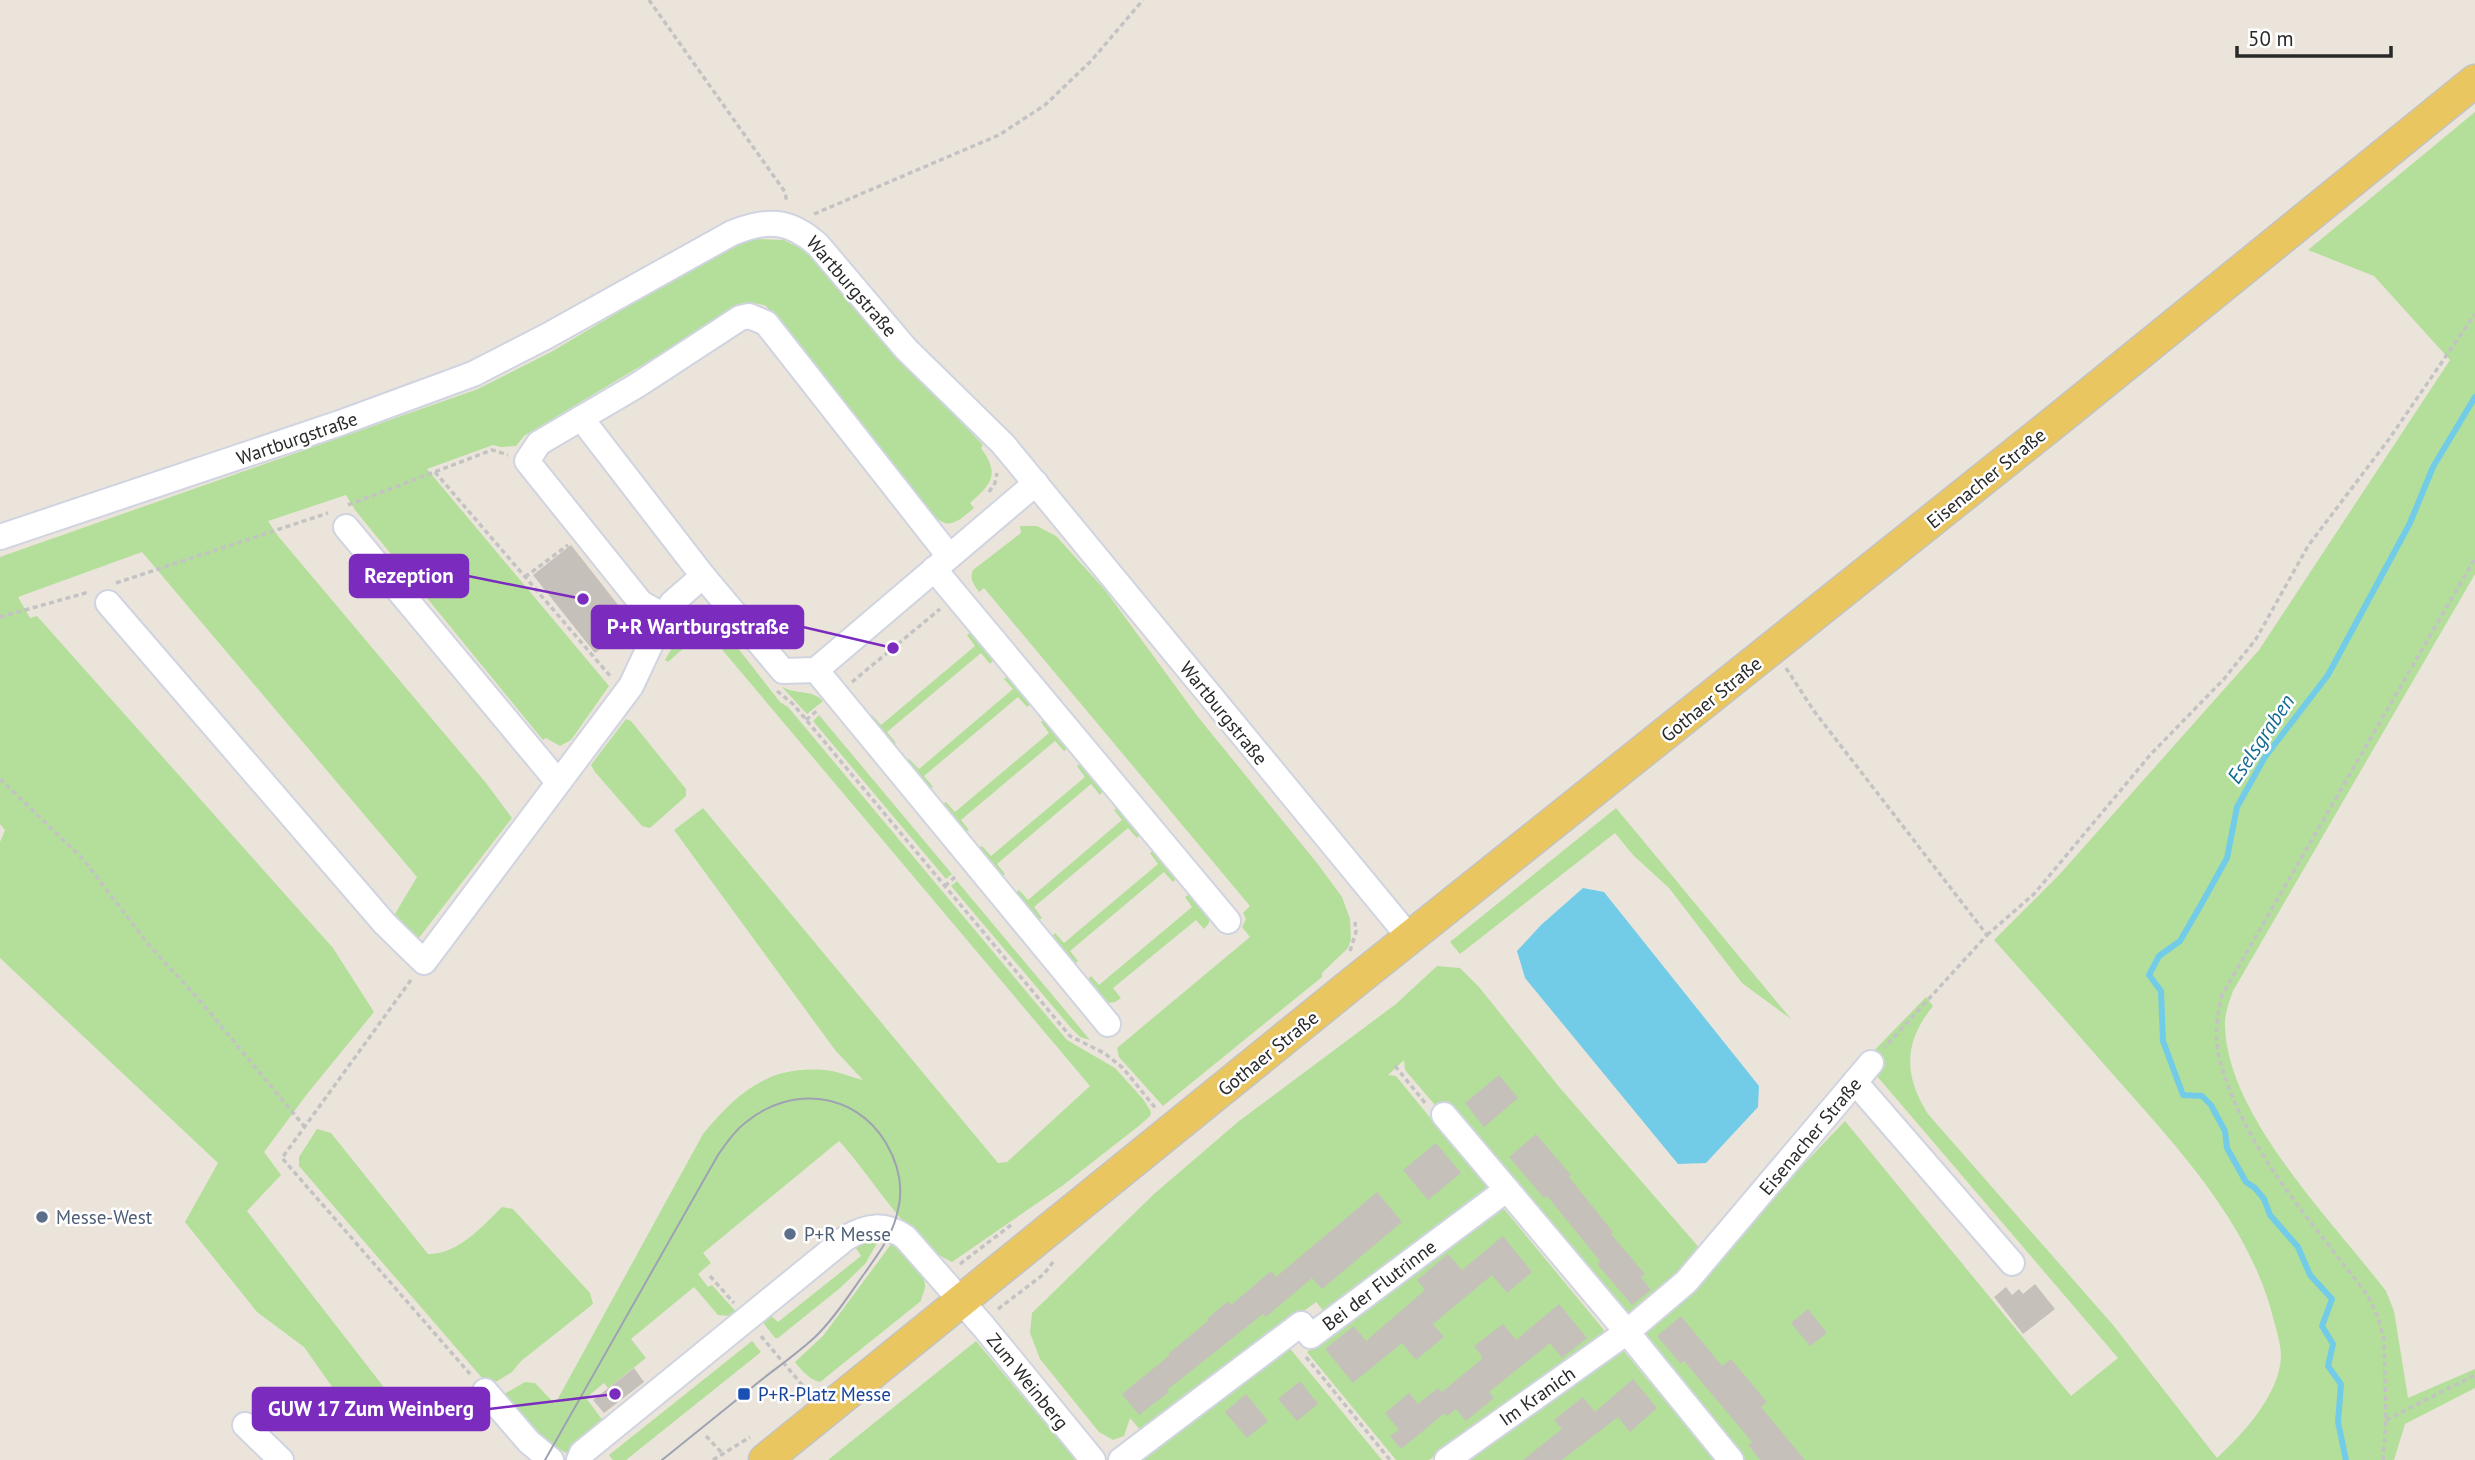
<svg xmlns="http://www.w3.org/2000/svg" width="2475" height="1460" viewBox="0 0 2475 1460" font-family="'PT Sans',sans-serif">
	<rect width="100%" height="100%" fill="#ebe4db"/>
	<g fill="#b3df9a">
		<path d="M2475,112V574L2233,991C2229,1002 2224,1015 2225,1027C2228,1117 2333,1222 2386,1291L2394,1311L2408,1398L2475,1369V1388L2405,1424L2394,1460H1743L1640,1336L1845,1121L2071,1396L2118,1358L1864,1061L1926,997L1933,1006C1904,1042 1903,1074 1928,1114L2113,1325L2217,1458C2243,1434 2279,1395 2281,1357C2281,1345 2277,1332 2274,1321C2251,1226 2180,1150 2117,1079C2076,1032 2035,986 1994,940L2059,875L2259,650L2450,360L2374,276L2308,250Z"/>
		<path d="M756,239L784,240L808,252L831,276L872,329L983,445L981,448C1000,474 992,484 970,503L974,508C951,528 945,530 924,505L766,306C755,302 749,303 739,307L524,436L516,446L501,447L493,445L427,469L609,686L571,740L560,746L546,738L543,740L355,510L346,495L268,521L278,536L486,783L512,818L418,939L395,914L417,877L142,552L18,597L30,618L37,616L333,948L374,1012L307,1094L264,1152L281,1175L247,1211L383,1386L371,1399L334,1431L318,1427L340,1398L304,1347L257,1312L185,1222L218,1163L0,958V842L5,830L0,824V557L478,389L551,352L730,246Z"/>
		<path d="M1020,526H1037L1056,536L1105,590L1198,717L1317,863L1342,897L1350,919L1351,939L1348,948L1322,973V977L1163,1106L1119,1057L1117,1048L1250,937L1242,927L1246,919L1243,913L1250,906L984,588L979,592C974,585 969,579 973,570L1021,533Z"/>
		<path d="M697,610L709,614L719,624L780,702L788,707L1067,1040L1115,1068L1143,1099L1151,1112L1150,1116L1140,1125L1062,1186L952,1262C910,1244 871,1175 839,1141L703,1253L711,1263L698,1274L708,1287L712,1285L738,1314L732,1316L718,1315L694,1287L631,1339L646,1358L608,1388L604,1383L586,1398L604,1422L572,1456L536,1437L503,1401L504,1394L525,1382L535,1383L555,1404L703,1134C739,1090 772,1063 832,1071C843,1073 853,1078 863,1080L835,1050L674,830L703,808L998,1163L1007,1162L1090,1086L719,646L704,635L693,636L685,647L668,662L665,660L693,612Z"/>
		<polygon points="971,632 995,658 990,664 981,653 887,732 896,743 891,746 869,717 872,715 881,725 975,646 967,635"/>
		<polygon points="1008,676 1031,704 1027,707 1018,697 924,776 933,787 928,790 906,761 909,759 919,769 1013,689 1004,679"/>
		<path d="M781,686C797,696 810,688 823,701L807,714Z"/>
		<polygon points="819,715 952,874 946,879 813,721"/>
		<polygon points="626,719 631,721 686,789 686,796 650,828 642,826 595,772 591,765"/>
		<polygon points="1045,719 1068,748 1064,751 1055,741 961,820 969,830 964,833 943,804 946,802 955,812 1049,733 1041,722"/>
		<polygon points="1081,763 1105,789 1100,795 1091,784 997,864 1005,874 1001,877 979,848 982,846 991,856 1085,777 1077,766"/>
		<polygon points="1118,807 1140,835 1137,838 1128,828 1034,907 1042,918 1037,921 1014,894 1019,890 1028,900 1122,820 1114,810"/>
		<polygon points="1616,808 1791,1019 1742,983 1669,888 1633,855 1615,833 1460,954 1450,942"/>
		<polygon points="1154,850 1177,878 1173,882 1164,872 1070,951 1078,961 1074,964 1051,938 1055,933 1064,943 1158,864 1150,853"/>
		<polygon points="957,881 1090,1040 1080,1037 1072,1029 951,886"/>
		<polygon points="1191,893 1210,914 1209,923 1204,929 1196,920 1113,988 1121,998 1115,1002 1107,1003 1087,981 1091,976 1099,985 1192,907 1185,897"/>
		<polygon points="1437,966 1460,968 1479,987 1560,1088 1703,1252 1631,1319 1441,1112 1405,1070 1404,1060 1388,1075 1396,1076 1491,1192 1327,1315 1316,1302 1142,1432 1130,1418 1124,1436 1113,1440 1099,1432 1040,1359 1030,1333 1032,1313 1154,1194 1239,1121 1396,1004"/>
		<path d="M317,1129L331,1133L428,1254C457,1255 483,1226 502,1207L513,1209L590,1293L593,1304L521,1361L512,1372L494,1383L483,1379L299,1166V1157Z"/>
		<polygon points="1504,1209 1604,1330 1602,1339 1429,1460 1396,1460 1307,1352 1494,1211"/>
		<polygon points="880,1238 865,1264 840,1288 778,1338 775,1338 761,1320 769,1314 778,1322 861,1256 854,1245 867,1239"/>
		<path d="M892,1243C902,1250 924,1272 925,1284C926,1289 922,1295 921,1301L820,1382C809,1379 802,1371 795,1362L823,1336Z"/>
		<polygon points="752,1341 761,1352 626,1460 613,1460 609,1455"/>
		<polygon points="976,1341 1076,1460 828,1460"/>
		<polygon points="1287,1345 1382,1460 1134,1460"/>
		<polygon points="1623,1350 1714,1460 1458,1460 1613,1351"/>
	</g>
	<polygon fill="#72cce8" points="1583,888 1604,892 1759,1086 1758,1107 1706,1163 1678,1164 1525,978 1517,951 1541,925"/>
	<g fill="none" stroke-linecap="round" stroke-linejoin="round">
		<polyline stroke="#72cce8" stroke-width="6" points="2346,1460 2338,1422 2341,1384 2328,1366 2333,1344 2322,1326 2332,1299 2310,1275 2298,1247 2270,1215 2264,1199 2255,1188 2246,1182 2227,1148 2225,1131 2211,1105 2202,1096 2183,1095 2163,1041 2161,991 2149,975 2159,956 2180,941 2202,903 2227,858 2237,807 2265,757 2328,675 2410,523 2433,467 2475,397"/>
	</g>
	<g fill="#c6c0bb">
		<polygon points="571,545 633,624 595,653 533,575"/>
		<polygon points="1499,1075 1518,1098 1484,1127 1465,1103"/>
		<polygon points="1536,1134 1571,1175 1569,1177 1613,1232 1611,1234 1645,1274 1641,1277 1651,1290 1632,1305 1597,1264 1600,1261 1547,1196 1544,1198 1509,1157"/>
		<polygon points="1436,1143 1461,1173 1428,1200 1403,1170"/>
		<polygon points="1377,1192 1402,1222 1322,1289 1312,1278 1266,1317 1263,1314 1167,1390 1169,1392 1139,1415 1122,1394 1170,1355 1168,1354 1208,1321 1207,1319 1228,1301 1231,1305 1271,1271 1276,1277"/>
		<polygon points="1503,1236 1532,1272 1507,1293 1492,1275 1433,1324 1444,1337 1416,1360 1402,1343 1353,1383 1325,1349 1354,1326 1366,1341 1425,1290 1417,1280 1448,1254 1462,1270"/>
		<polygon points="2035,1284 2055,1309 2023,1334 1994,1297 2006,1287 2012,1295 2019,1289 2023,1294"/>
		<polygon points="1559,1304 1587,1338 1562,1358 1550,1343 1489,1392 1494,1398 1466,1421 1456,1409 1447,1416 1445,1413 1401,1449 1390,1436 1399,1430 1385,1413 1409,1393 1418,1404 1438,1388 1442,1392 1483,1358 1474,1346 1503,1324 1516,1340"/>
		<polygon points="1808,1309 1827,1333 1810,1346 1791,1323"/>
		<polygon points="1681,1316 1722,1366 1731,1359 1767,1402 1761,1407 1805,1460 1760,1460 1748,1445 1752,1442 1684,1361 1681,1364 1657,1336"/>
		<polygon points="634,1368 644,1382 604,1413 593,1400"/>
		<polygon points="1633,1379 1657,1408 1630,1432 1618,1417 1562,1460 1523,1460 1562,1429 1554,1420 1583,1397 1595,1412"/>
		<polygon points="1300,1381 1318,1404 1297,1421 1278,1399"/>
		<polygon points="1246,1394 1268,1421 1247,1438 1225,1412"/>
	</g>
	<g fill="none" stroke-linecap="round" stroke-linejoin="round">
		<g stroke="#d0d4e1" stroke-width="28">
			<g id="minor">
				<polyline points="581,418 703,576 783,671 816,670 1036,483"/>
				<polyline points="346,527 558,782"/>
				<path d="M0,537L340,423L473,374L547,336L732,233C767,219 789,219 818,245L906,349L1003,444L1410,938"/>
				<polyline points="934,569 1228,921"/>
				<polyline points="108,603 385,924 424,962 631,686 664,616 672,603 703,576"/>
				<polyline points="664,616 641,603 527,461 539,443 636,386 740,318 749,316 766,323 949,556"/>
				<polyline points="816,670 1108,1024"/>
				<polyline points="1855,1082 2012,1263"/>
				<polyline points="1444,1115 1627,1332 1731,1460"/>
				<polyline points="485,1391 529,1442 551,1460"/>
				<polyline points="245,1425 281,1460"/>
				<path d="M579,1460L582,1453L846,1238C868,1225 884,1223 905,1237L984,1327L1093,1460"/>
				<polyline points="1121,1460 1301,1324 1311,1336 1506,1190"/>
				<polyline points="1447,1460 1627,1332 1686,1282 1871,1063"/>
			</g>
		</g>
		<g stroke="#c3c3c3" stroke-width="35">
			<polyline id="major" points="765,1460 1353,983 2061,417 2475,81"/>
		</g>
		<g stroke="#c3c3c3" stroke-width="3.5" stroke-dasharray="5 3.5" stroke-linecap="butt">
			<polyline points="649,0 785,192 787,203"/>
			<polyline points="814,214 999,135 1045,105 1091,61 1143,0"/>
			<polyline points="435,472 611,677"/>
			<polyline points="989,492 995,483 997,473"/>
			<polyline points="348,505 492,450 508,455"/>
			<polyline points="525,577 568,545"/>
			<polyline points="116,583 328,513"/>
			<polyline points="0,617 89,592"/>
			<polyline points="1786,668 1814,711 1987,935 1885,1047"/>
			<polyline points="852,682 940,609"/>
			<polyline points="777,691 793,704 1070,1036 1104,1053 1123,1068 1157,1110"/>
			<polyline points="806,720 819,709"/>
			<polyline points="0,779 83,859 148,944 202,1003 304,1126"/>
			<polyline points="945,886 956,876"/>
			<polyline points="1987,935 2034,894 2151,754 2224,679 2256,639 2308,546 2389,439 2475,314"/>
			<polyline points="1350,951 1356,932 1355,922"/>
			<polyline points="411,980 282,1158 470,1374"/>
			<polyline points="1395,1066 1426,1104"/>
			<polyline points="960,1264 1011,1225"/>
			<polyline points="710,1276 734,1303"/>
			<polyline points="998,1309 1044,1274 1053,1262"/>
			<polyline points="761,1336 808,1392"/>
			<polyline points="1306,1357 1390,1460"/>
			<polyline points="2386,1420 2475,1375"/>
			<polyline points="706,1436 722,1453"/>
			<polyline points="713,1460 750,1437"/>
			<path d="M2383,1460L2386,1420L2384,1340L2378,1317L2368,1296C2318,1229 2256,1163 2227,1083C2224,1073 2219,1063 2218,1052C2215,1032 2217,1015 2222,995L2475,558"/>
		</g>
		<use href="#minor" stroke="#fff" stroke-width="24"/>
		<use href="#major" stroke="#eac661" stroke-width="32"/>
		<path stroke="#9ea2b2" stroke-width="2" d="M545,1460L718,1155C726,1144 733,1132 745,1123C790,1085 855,1091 886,1143C899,1165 904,1190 897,1214C892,1236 877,1256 864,1274C849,1295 834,1319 815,1337C800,1351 782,1364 765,1377C731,1404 697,1432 662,1460"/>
	</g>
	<g fill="#5c6f8a" stroke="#fff" stroke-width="2.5">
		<circle cx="42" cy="1217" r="7"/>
		<circle cx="790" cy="1234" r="7"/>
	</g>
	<rect fill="#1a4fb4" stroke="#fff" stroke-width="2.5" x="737" y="1387" width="14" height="14" rx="3.5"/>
	<g text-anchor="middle" stroke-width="5" stroke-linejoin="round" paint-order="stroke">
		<g font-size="19" fill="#292929" stroke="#fff">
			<text transform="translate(852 286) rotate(49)" y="7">Wartburgstraße</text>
			<text transform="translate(297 438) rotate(-19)" y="7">Wartburgstraße</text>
			<text transform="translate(1986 478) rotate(-39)" y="7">Eisenacher Straße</text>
			<text transform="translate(1711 699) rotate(-39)" y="7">Gothaer Straße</text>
			<text transform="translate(1224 713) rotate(51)" y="7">Wartburgstraße</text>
			<text transform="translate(1268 1053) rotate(-39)" y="7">Gothaer Straße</text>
			<text transform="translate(1810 1136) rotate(-50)" y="7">Eisenacher Straße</text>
			<text transform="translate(1379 1285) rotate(-37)" y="7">Bei der Flutrinne</text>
			<text transform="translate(1028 1381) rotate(51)" y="7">Zum Weinberg</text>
			<text transform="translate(1537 1396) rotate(-35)" y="7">Im Kranich</text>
		</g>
		<g font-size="19" fill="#4e5e75" stroke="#fff" text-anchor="start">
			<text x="56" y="1224">Messe-West</text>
			<text x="804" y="1241">P+R Messe</text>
		</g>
		<g font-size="19" fill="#164399" stroke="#fff" text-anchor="start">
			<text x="758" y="1401">P+R-Platz Messe</text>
		</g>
		<g font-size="21" font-style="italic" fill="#136a92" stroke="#fff">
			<text transform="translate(2261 739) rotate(-56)" y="7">Eselsgraben</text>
		</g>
	</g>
	<path fill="none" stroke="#7b2cbf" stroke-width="2.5" d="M583 599L468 576M893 648L803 627M615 1394L489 1409"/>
	<g fill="#7b2cbf" stroke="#fff" stroke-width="2.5">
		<circle cx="583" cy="599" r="7"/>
		<circle cx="893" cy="648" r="7"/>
		<circle cx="615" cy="1394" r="7"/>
	</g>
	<g fill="#7b2cbf" stroke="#7b2cbf" stroke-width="2.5">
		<rect x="350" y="555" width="118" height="42" rx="7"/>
		<rect x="592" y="606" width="211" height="42" rx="7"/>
		<rect x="253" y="1388" width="236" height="42" rx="7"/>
	</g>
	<g font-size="21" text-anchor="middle" font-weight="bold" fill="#fff">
		<text x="409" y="583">Rezeption</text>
		<text x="698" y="634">P+R Wartburgstraße</text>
		<text x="371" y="1416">GUW 17 Zum Weinberg</text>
	</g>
	<path d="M2237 46v10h154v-10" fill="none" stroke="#292929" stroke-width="3.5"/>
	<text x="2248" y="46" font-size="21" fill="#292929" stroke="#ffffff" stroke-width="5" paint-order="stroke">50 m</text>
</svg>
